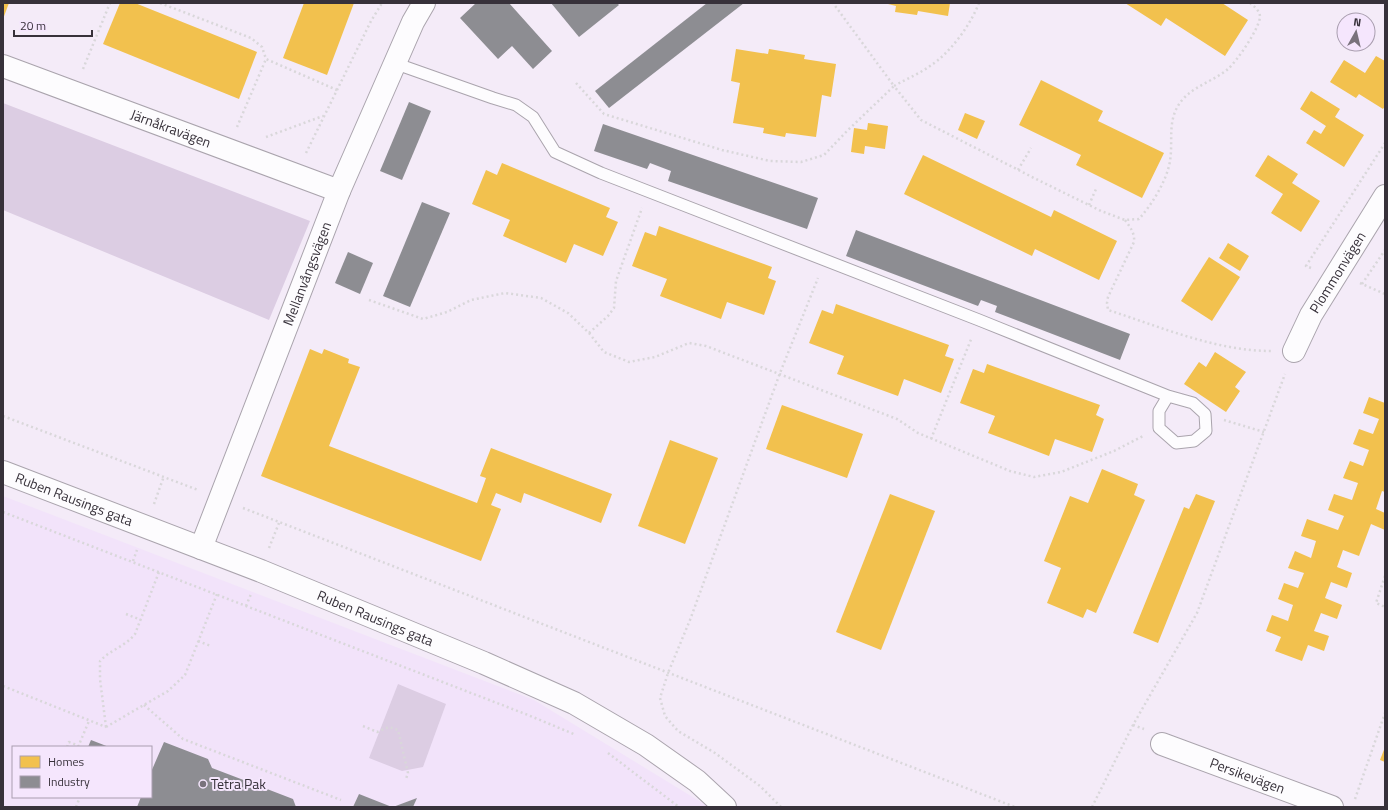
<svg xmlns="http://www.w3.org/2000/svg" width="1388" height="810" viewBox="0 0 1388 810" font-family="'Titillium Web',sans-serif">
	<rect width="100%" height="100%" fill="#f4ebf8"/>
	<path fill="#f2e3fa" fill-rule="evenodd" d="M3,496L534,700L709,807H3ZM13,747H151V797H13Z"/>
	<g fill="#dccde3">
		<polygon points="3,103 310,221 269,320 3,210"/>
		<polygon points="398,684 446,704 423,767 402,771 369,758"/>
	</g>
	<g fill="#f2c14e">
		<polygon points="3,3 9,3 3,19"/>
		<polygon points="120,3 135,3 257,52 239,99 103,44"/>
		<polygon points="304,3 354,3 327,75 283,58"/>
		<polygon points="884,3 950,3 948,16 918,11 917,15 895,12 896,6"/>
		<polygon points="1125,3 1222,3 1248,20 1225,56 1166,18 1161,26"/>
		<polygon points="736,49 768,54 769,49 805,55 804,59 836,64 831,97 822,95 816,137 786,133 785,137 763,133 764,128 733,123 740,83 731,81"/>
		<polygon points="1376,56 1385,61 1385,106 1383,109 1359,94 1356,98 1330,82 1344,60 1365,73"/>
		<polygon points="1041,80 1103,111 1098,121 1164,153 1142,198 1076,165 1081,155 1019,125"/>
		<polygon points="1311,91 1340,109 1335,117 1364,135 1344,167 1306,143 1314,130 1321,134 1326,126 1300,109"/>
		<polygon points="965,113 985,121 977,139 958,130"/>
		<polygon points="868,123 888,126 885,149 865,146 864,154 851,152 854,128 867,130"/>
		<polygon points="923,155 1051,217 1054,210 1117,241 1099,280 1035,249 1032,256 904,194"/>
		<polygon points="1268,155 1298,174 1292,183 1320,201 1301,232 1271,213 1283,194 1255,176"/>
		<polygon points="502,163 610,208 606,217 618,222 603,256 574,244 566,263 503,236 510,220 472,204 486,170 497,175"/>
		<polygon points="659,226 772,267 768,278 776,281 764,315 727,302 721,319 660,296 667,279 632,266 645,232 656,236"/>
		<polygon points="1228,243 1249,256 1240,271 1219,258"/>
		<polygon points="1209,257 1240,277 1212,321 1181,301"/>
		<polygon points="836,304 949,345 945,356 954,359 941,393 904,379 898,396 837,374 844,356 809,343 822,310 833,314"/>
		<polygon points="310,349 322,354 324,349 349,359 348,363 360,367 329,446 477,503 486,478 480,476 491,448 612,494 601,523 524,493 521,503 496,493 491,505 501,509 481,561 261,476"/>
		<polygon points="1215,352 1246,372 1235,387 1240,391 1226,412 1184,384 1199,362 1206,367"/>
		<polygon points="987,364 1100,405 1096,415 1104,419 1092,452 1055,439 1049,456 988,433 995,416 960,403 973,369 984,373"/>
		<polygon points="1369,397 1385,403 1385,492 1382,491 1376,509 1385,513 1385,530 1371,524 1359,556 1343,550 1337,567 1352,573 1347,588 1331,582 1325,598 1342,605 1337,619 1321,613 1314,631 1329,636 1324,651 1308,645 1302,661 1275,651 1281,637 1266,631 1272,615 1288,621 1293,605 1278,599 1284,583 1298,588 1304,573 1288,568 1295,551 1311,558 1316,541 1301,536 1307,519 1338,530 1344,516 1328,510 1334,494 1352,500 1358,483 1343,478 1350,461 1363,466 1369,450 1353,444 1359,429 1373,434 1379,419 1363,413"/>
		<polygon points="782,405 863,434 847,478 766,449"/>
		<polygon points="670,440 718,458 685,544 638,526"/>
		<polygon points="1102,469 1138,484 1134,495 1145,500 1096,613 1087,609 1083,618 1047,603 1061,568 1044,561 1070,496 1088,503"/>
		<polygon points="890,494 935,511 881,650 836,632"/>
		<polygon points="1196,494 1215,501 1158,643 1133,633 1184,507 1189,509"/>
		<polygon points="1385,747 1385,762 1380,760"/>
	</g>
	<g fill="#8d8d92">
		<polygon points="476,3 509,3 552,51 533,69 512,46 498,59 460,18"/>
		<polygon points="551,3 617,3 619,5 579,37"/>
		<polygon points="707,3 744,3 609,108 595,91"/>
		<polygon points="409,102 431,111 402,180 380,171"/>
		<polygon points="603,124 818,198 807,229 668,181 671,171 650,163 647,169 594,151"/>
		<polygon points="422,202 450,213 410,307 383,296"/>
		<polygon points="856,230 1130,334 1120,360 995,312 997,306 981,300 978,306 846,256"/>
		<polygon points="348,252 373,263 360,294 335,283"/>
		<polygon points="91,740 109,747 88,747"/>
		<polygon points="164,742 208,759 212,768 293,799 296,807 137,807 141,797 151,797 151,772"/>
		<polygon points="359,794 392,807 353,807"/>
		<polygon points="417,798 413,807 393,807"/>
	</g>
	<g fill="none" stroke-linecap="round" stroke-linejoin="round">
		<g stroke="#aaa4ad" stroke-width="13">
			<polyline id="lane" points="394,63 493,98 516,105 533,117 555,152 601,173 979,320 1168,396 1159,411 1159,428 1176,443 1194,441 1206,431 1205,414 1193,403 1168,396"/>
		</g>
		<g stroke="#aaa4ad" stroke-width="24">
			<g id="street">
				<path id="s1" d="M3,66L339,191"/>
				<path id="s2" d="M1294,351L1311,315L1385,196"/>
				<path id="s3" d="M201,548L339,191L413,22L424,3"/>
				<path id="s4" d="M1162,744L1332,807"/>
			</g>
		</g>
		<g stroke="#aaa4ad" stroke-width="24">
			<g id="secondary">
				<path id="s5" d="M3,472L261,571L484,663L574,703L646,745L697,781L725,807"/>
			</g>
		</g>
		<g stroke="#d9d7da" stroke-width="2.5" stroke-dasharray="2 3" stroke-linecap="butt">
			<polyline points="160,3 251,38 262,47 266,59 337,90"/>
			<path d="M979,3C970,26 950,53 930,66C919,74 906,79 894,86L921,120L1034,178L1101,211L1125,220L1139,219C1152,204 1164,185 1169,166C1175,142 1164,118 1185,97C1197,85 1215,80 1228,69C1237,61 1259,29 1260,17C1260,11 1255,7 1250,3"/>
			<polyline points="83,69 110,3"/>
			<polyline points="576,83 604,114 722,150 770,161 801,162 824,155 847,131 894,86 833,3"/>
			<polyline points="237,127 266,59"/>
			<polyline points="266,137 323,116"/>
			<polyline points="306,153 371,21 382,3"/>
			<polyline points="1018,170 1031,148"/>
			<polyline points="1089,205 1096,189"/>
			<path d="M1125,220C1130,227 1135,233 1134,242L1108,297L1107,303L1108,310C1161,327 1216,351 1271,351"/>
			<polyline points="1311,268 1306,266 1385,143"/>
			<polyline points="1360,283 1385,294"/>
			<polyline points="1362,284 1385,250"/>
			<polyline points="369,300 423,319 447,312 471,300 505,293 541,298 568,313 589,333 604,352 629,362 655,357 689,343 706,346 897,419 918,433 1010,471 1034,477 1061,472 1114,451 1143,436"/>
			<polyline points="589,333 608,316 614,308 616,281 642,208"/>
			<polyline points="3,416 198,490"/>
			<polyline points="1224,420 1264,432"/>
			<polyline points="931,439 972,337"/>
			<polyline points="154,504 164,476"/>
			<polyline points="243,508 1015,807"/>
			<polyline points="3,512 528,715 576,735"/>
			<polyline points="269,548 279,523"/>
			<polyline points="133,561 137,550"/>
			<polyline points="1385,576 1376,603 1385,607"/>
			<polyline points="246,606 251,594"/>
			<polyline points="126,614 141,620"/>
			<polyline points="198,641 211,646"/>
			<polyline points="3,686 106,727"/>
			<polyline points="144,705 183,739 341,800"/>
			<polyline points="1133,725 1144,729"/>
			<polyline points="363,726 377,732 389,727 398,730 408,773 406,779"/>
			<polyline points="106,727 168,691 185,675 217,594"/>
			<path d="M106,727L100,679V661C110,650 126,646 135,634L159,572"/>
			<polyline points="67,747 69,742 79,746"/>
			<polyline points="78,747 89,721"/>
			<polyline points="608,753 679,807"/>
			<polyline points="1355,799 1385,713"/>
			<polyline points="76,807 80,797"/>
			<polyline points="781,807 760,786 715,753 678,731 665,716 660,698 668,673 690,620 780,373 818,278"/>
			<polyline points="1092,807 1133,725 1197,613 1285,374"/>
		</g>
		<use href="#lane" stroke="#fdfcfe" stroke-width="11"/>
		<use href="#street" stroke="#fdfcfe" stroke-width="22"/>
		<use href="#secondary" stroke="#fdfcfe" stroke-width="22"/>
	</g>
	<circle fill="#79727c" stroke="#f5e6fd" stroke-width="1.5" cx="203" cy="784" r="4"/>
	<g text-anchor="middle" stroke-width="4" stroke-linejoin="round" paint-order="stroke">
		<g font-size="14" fill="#37313a" stroke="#f5e6fd">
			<text dy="5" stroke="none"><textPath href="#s1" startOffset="179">Järnåkravägen</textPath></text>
			<text dy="5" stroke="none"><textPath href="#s2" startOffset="90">Plommonvägen</textPath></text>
			<text dy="5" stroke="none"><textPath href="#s3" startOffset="294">Mellanvångsvägen</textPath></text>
			<text dy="5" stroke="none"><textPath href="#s5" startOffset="76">Ruben Rausings gata</textPath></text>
			<text dy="5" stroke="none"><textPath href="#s5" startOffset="400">Ruben Rausings gata</textPath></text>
			<text dy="5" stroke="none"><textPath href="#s4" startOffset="91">Persikevägen</textPath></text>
		</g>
		<g font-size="14" fill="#37313a" stroke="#f5e6fd" text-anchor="start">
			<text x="211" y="789">Tetra Pak</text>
		</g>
	</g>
	<rect width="1388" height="810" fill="none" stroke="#37313a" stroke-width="8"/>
	<rect x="12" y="746" width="140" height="52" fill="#f5e6fd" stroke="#a99eaf"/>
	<rect x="20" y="756" width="20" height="12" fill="#f2c14e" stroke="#a99eaf"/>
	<text x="48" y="766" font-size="12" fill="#37313a">Homes</text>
	<rect x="20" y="776" width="20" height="12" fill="#8d8d92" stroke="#a99eaf"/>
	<text x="48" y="786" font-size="12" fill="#37313a">Industry</text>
	<g transform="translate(1356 32) rotate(8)"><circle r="19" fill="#f5e6fd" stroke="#a99eaf"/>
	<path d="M0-3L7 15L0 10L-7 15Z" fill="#79727c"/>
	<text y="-6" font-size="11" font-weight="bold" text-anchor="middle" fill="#37313a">N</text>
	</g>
	<path d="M14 30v6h78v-6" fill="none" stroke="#37313a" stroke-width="2"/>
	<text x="20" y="30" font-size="12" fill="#37313a" stroke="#f5e6fd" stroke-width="3" paint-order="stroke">20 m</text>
</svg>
